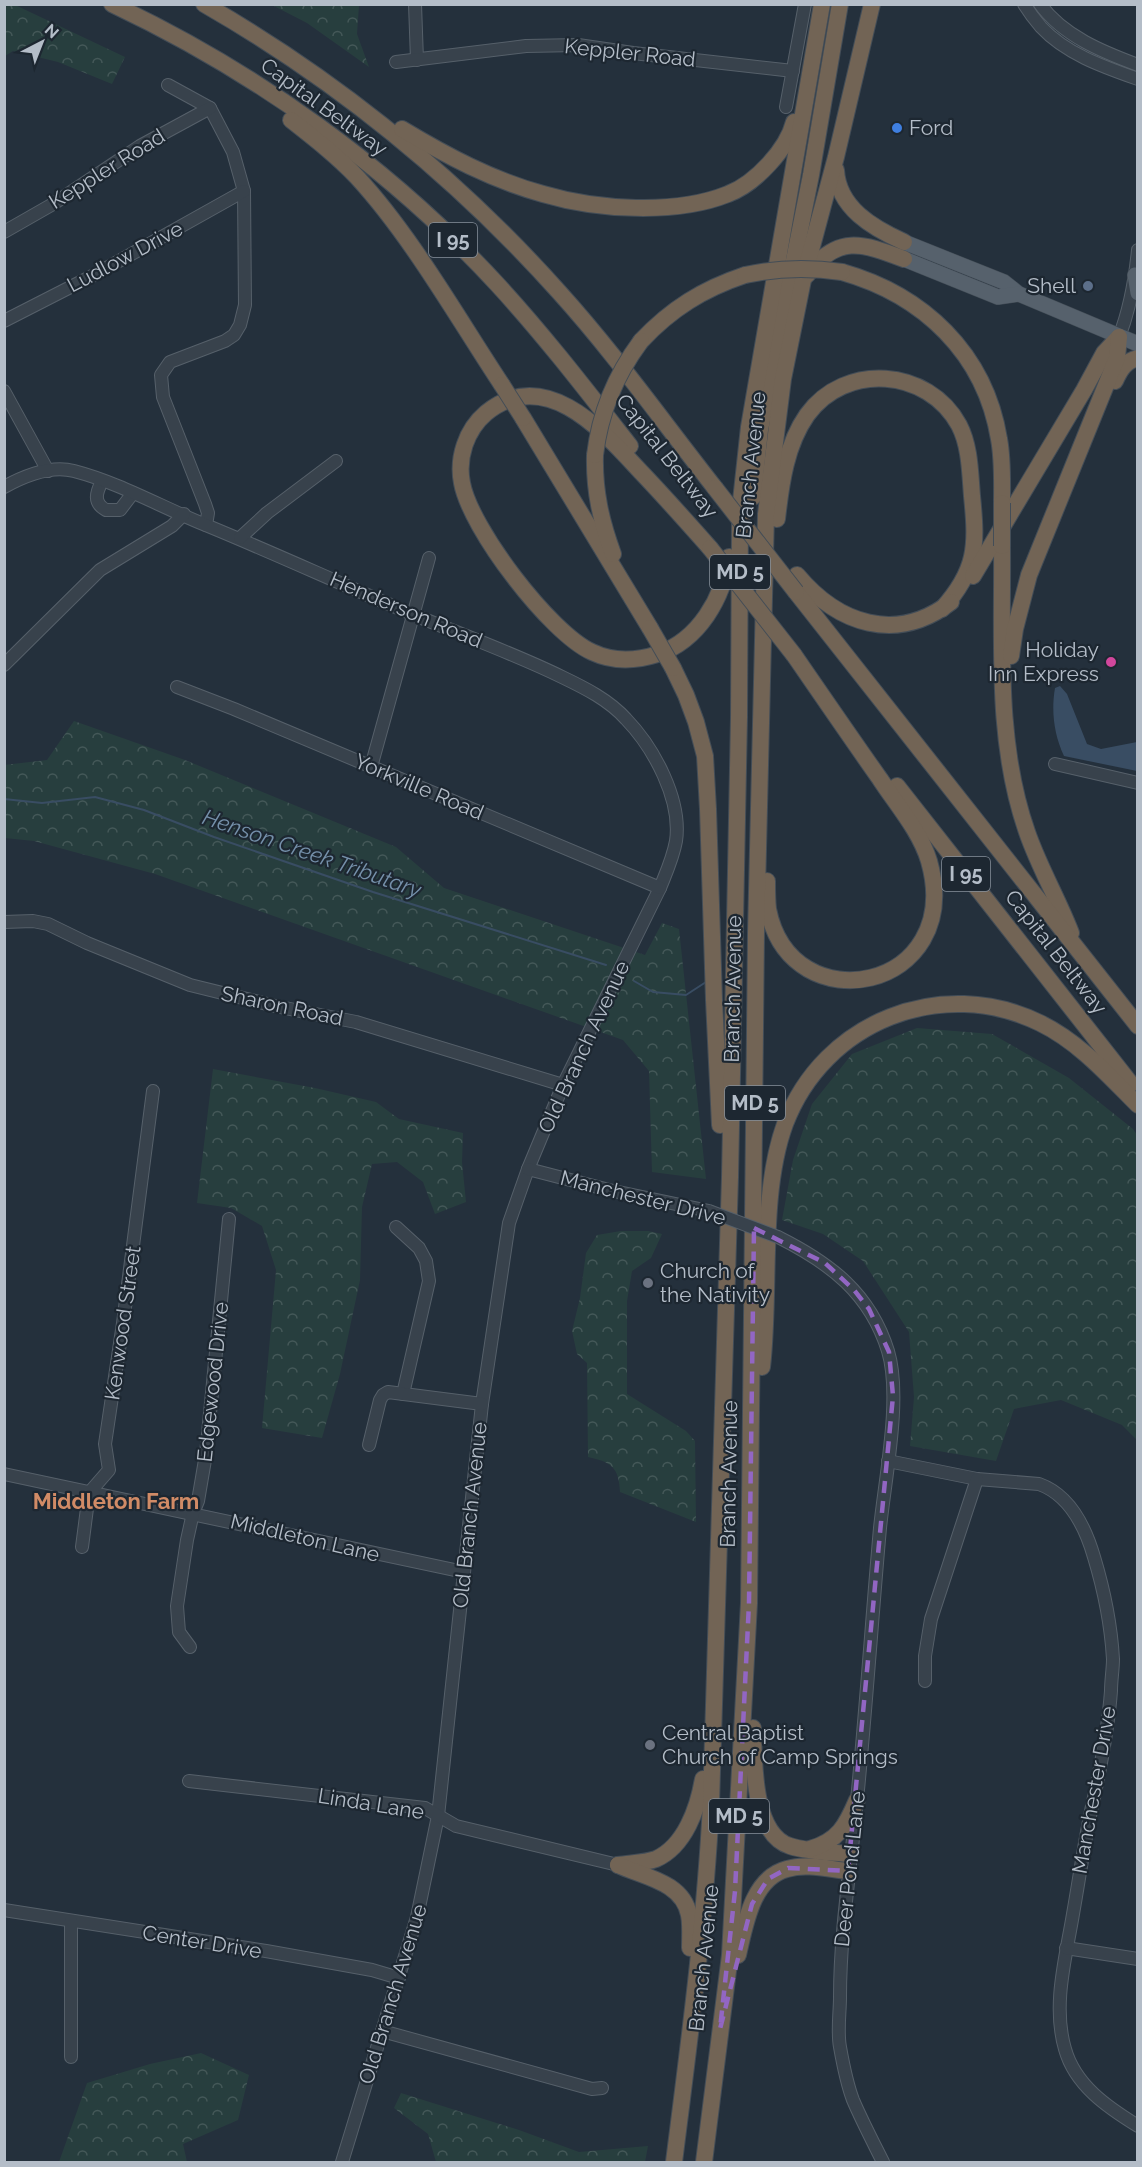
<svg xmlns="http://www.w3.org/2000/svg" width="1142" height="2167" viewBox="0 0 1142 2167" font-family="Raleway,sans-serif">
	<defs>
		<pattern id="forest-crowns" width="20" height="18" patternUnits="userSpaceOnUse" patternTransform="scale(1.5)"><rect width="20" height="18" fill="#273e3e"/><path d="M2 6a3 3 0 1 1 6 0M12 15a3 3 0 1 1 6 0" fill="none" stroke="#445858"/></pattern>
	</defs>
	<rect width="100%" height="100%" fill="#24303c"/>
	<g fill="url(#forest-crowns)">
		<polygon points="13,4 125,57 112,84 58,62 13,51 5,56 5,5"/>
		<polygon points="272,5 359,5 357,34 369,67 307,23"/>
		<polygon points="74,721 185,760 396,847 444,888 645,955 662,923 679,929 706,1179 652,1172 649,1071 623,1040 155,874 34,841 5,838 4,765 47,760"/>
		<polygon points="917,1028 992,1034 1069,1078 1133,1129 1137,1135 1137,1440 1122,1425 1061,1400 1014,1409 996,1461 910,1446 914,1397 909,1332 863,1261 823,1234 782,1220 793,1160 812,1104 852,1054"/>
		<polygon points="213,1069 315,1088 376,1102 399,1119 463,1133 462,1162 466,1202 435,1214 423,1182 397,1162 372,1164 362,1207 360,1280 340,1374 322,1438 262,1428 276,1270 262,1226 231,1208 197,1203"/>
		<path d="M621,1231H648L662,1234L651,1258L632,1271L627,1301V1394L686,1431L695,1441L696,1522L620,1492C619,1467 611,1462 588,1457L587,1363L577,1354L572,1331L580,1298L586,1253L597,1235Z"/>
		<polygon points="201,2053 249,2075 238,2120 183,2144 187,2162 59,2162 87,2083 150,2064"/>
		<polygon points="401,2093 519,2130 579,2152 648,2146 645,2162 436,2162 428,2134 394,2108"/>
	</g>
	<path fill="#394d63" d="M1060,686L1067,694L1087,744L1101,749L1137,742V771L1064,756C1054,735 1051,711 1055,688Z"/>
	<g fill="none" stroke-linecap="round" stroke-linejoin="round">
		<g stroke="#394d63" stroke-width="2">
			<polyline points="4,799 42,803 95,797 144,810 214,837 373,892 606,965"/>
			<polyline points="634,981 653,992 686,995 706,982"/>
		</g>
		<g stroke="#56606a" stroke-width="14">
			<g id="minor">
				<polyline points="415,4 417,60"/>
				<path d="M1024,4C1029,12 1035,20 1041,27C1066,54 1104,67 1138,79"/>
				<path d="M1040,4C1063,36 1103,52 1138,65"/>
				<polyline points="396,62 526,46 578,45 633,53 793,71"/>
				<polyline points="168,85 210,108 233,152 244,191 245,305 240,325 234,335 225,341 170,362 161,375 163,397 205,504 208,513 206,525"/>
				<polyline points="786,107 805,4"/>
				<polyline points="4,232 53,204 140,146 210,108"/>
				<polyline points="4,321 94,275 244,191"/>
				<path d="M1119,337C1130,309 1135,280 1138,250"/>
				<polyline points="4,391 48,471"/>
				<path d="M102,481C96,493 93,503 106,510H120L133,493"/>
				<path d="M4,487C24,476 51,465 74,471C120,483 163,508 208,526C276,554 343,585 412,614C462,635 513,653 562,677C585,688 609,700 626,719C654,748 682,800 676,841C673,858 666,873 660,888L563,1085L528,1169L509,1223L482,1404L438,1816L417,1917L342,2162"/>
				<polyline points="240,538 267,513 336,461"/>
				<polyline points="4,665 100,570 172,526 184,514"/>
				<polyline points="177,687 234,709 660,888"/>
				<polyline points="1055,764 1138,783"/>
				<polyline points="371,767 429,558"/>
				<polyline points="4,922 33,921 48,924 87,943 190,985 275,1006 356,1022 563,1085"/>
				<polyline points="528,1169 609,1190 709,1211"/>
				<polyline points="396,1227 419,1248 426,1261 429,1281 403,1394"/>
				<path d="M778,1237C830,1263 870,1293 888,1351C902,1397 885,1478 880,1528C872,1618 866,1709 857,1800C851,1866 840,1931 840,1997C840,2013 837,2031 840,2047C843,2064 847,2084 853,2100C862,2121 873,2142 883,2162"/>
				<polyline points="369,1445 380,1400 383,1395 388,1392 482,1404"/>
				<path d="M888,1461L977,1479L1039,1484C1070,1495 1085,1526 1094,1557C1104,1590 1111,1624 1113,1659C1113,1669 1111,1680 1111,1691C1108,1732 1100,1771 1091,1811C1084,1845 1079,1880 1073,1914C1066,1957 1052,2005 1065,2049C1075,2085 1107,2107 1138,2126"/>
				<polyline points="4,1474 464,1572"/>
				<polyline points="82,1547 89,1493 109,1470 105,1444 123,1323 153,1091"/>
				<polyline points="190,1647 179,1632 177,1606 187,1540 193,1513 198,1501 206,1454 229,1219"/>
				<polyline points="925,1681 925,1656 931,1619 977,1479"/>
				<polyline points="189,1781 425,1808 456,1826 618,1865"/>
				<polyline points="4,1910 266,1951 372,1970 399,1978"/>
				<polyline points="71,1921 71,2057"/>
				<polyline points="1066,1948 1138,1959"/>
				<polyline points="382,2031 592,2089 602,2088"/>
			</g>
		</g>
		<g stroke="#414b55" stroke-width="16">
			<g id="major">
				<polyline points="904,242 1004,282 1019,294 1138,344"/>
				<polyline points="904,259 998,297 1019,294"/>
				<polyline points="1135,275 1138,293"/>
			</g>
		</g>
		<g stroke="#434d57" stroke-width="18">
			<g id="highway">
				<path d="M112,4C256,72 389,167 497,284C544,335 587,391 630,446"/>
				<path d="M204,4C338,81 456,177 559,292C615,354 663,422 715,488"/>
				<path d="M291,120C314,138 337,156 357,177C412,237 457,317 502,385"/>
				<path d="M402,129C447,156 492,180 543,194C597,210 676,215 728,194C744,188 758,176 769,164C781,151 790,138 794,122"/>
				<path d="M836,170C838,208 873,228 904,242"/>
				<path d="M842,272C923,295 985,353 999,439C1003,460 1002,482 1002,503"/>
				<path d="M807,275C837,234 862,243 904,259"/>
				<path d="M641,341C671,309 703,289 745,275"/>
				<path d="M1115,381C1120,370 1125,361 1138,358"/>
				<polyline points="523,418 650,628"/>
				<path d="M595,455C594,491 601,521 613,554"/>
				<polyline points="753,497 760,430 811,175 840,4"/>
				<path d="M777,519C781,483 786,445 807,415C845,362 928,368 959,425C970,446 970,472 972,496C977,546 977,570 942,609"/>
				<path d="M1002,546C1003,641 995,741 1027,832C1039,867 1058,899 1071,933"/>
				<path d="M710,548C687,522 664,496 640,471C602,430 545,365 486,413C466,430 457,458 462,483C470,528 550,633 592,652C613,662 636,661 658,654C699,640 723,598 729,557"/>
				<path d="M797,575C838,624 896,644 951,602"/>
				<polyline points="973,576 1084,390 1104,353 1119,337"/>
				<polyline points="796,592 1138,1026"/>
				<polyline points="1011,656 1015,629 1029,575 1117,358 1119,337"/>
				<polyline points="673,668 686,695 696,722 705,756 708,809 714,1000 720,1125"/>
				<polyline points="897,786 1131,1084"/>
				<path d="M767,881C767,890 767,900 768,909C791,1026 966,991 929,861C920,831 897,805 880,779C851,738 823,697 794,655"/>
				<path d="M762,1367C771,1291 759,1195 785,1124C824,1021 942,975 1040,1023C1079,1042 1108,1075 1138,1105"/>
				<path d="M753,1728C754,1760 752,1834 790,1846C809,1852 831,1852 850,1854"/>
				<path d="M810,1849C838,1841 846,1826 857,1800"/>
				<path d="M618,1865C630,1863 645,1863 656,1859C685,1846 698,1808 703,1779"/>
				<path d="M618,1865C644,1877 683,1882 689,1915C691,1925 690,1938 690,1948"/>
				<path d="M738,1955C745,1925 752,1878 787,1869C806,1863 828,1869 848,1871"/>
				<path d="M674,2162C689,2043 705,1924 711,1804L730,1177L739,717L740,510L749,427L822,4"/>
				<polyline points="704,2162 730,1955 749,1603 756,933 766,514 783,379 803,280 836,157 872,4"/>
			</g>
		</g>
		<use href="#minor" stroke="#38424c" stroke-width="12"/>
		<use href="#major" stroke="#56616c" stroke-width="15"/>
		<use href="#highway" stroke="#726455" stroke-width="16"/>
		<g stroke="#56606a" stroke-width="14" stroke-linecap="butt">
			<polyline id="minor-bridge" points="709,1211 778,1237"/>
		</g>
		<g stroke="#434d57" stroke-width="18" stroke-linecap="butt">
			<g id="highway-bridge">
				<path d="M745,275C777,268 808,267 842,272"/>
				<polyline points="502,385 523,418"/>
				<path d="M595,455C600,412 615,376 641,341"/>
				<polyline points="715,488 796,592"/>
				<polyline points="1002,546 1002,503"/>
				<polyline points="710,548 794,655"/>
				<polyline points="650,628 673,668"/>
			</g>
		</g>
		<use href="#minor-bridge" stroke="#38424c" stroke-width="12"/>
		<use href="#highway-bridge" stroke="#726455" stroke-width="16"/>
	</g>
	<path fill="none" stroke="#9266c3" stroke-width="4.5" stroke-dasharray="12 8" stroke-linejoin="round" d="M754,1228L825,1263L854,1290L869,1309L889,1352L893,1396L848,1871L788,1868L768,1879L752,1904L720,2029L735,1891L749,1603Z"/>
	<circle fill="#3f7fe0" stroke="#1d2731" stroke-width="2" cx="897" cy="128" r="6"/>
	<circle fill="#5c6f8a" stroke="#1d2731" stroke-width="2" cx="1088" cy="286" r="6"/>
	<circle fill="#d1479c" stroke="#1d2731" stroke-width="2" cx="1111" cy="662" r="6"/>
	<g fill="#6b7280" stroke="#1d2731" stroke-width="2">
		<circle cx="648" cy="1283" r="6"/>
		<circle cx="650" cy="1745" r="6"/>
	</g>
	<g text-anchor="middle" stroke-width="4.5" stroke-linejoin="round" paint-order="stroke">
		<g fill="#1d2731" stroke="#87909b" stroke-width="1.5">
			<rect x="429" y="223" width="48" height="34" rx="4.5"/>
			<rect x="710" y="555" width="60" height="34" rx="4.5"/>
			<rect x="942" y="857" width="48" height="34" rx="4.5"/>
			<rect x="725" y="1086" width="60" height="34" rx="4.5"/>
			<rect x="709" y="1799" width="60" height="34" rx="4.5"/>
		</g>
		<g font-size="20" font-weight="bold" fill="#b4bdc8">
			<text x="453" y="247">I 95</text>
			<text x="740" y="579">MD 5</text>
			<text x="966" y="881">I 95</text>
			<text x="755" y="1110">MD 5</text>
			<text x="739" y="1823">MD 5</text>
		</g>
		<g font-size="21" fill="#b4bdc8" stroke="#1d2731">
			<text transform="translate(630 53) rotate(6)" y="7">Keppler Road</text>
			<text transform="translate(324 107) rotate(36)" y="7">Capital Beltway</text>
			<text transform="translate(107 169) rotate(-32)" y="7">Keppler Road</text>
			<text transform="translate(125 257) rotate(-28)" y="7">Ludlow Drive</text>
			<text transform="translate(667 456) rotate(52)" y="7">Capital Beltway</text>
			<text transform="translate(751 465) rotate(-84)" y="7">Branch Avenue</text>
			<text transform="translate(406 610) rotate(23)" y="7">Henderson Road</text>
			<text transform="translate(419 787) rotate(23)" y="7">Yorkville Road</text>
			<text transform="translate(1056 952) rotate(52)" y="7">Capital Beltway</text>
			<text transform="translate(733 989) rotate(-89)" y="7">Branch Avenue</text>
			<text transform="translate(282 1006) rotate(12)" y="7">Sharon Road</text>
			<text transform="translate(584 1047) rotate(-65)" y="7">Old Branch Avenue</text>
			<text transform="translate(643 1198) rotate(14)" y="7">Manchester Drive</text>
			<text transform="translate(123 1323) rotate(-82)" y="7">Kenwood Street</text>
			<text transform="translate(213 1382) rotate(-84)" y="7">Edgewood Drive</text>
			<text transform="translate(729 1474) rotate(-89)" y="7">Branch Avenue</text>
			<text transform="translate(470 1515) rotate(-84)" y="7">Old Branch Avenue</text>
			<text transform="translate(305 1538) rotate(13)" y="7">Middleton Lane</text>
			<text transform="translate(1094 1790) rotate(-80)" y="7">Manchester Drive</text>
			<text transform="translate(371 1804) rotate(9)" y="7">Linda Lane</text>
			<text transform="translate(850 1869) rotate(-84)" y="7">Deer Pond Lane</text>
			<text transform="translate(202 1942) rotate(9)" y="7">Center Drive</text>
			<text transform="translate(704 1958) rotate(-84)" y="7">Branch Avenue</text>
			<text transform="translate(393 1994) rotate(-73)" y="7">Old Branch Avenue</text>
		</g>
		<g font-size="21" fill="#b4bdc8" stroke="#1d2731" text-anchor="start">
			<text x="909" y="135">Ford</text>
			<text x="1076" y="293" text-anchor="end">Shell</text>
			<text x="1099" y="657" text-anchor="end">Holiday<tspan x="1099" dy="24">Inn Express</tspan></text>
			<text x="660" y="1278">Church of<tspan x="660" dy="24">the Nativity</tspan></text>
			<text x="662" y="1740">Central Baptist<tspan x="662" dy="24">Church of Camp Springs</tspan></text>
		</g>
		<g font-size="22" font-style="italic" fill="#7590aa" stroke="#1d2731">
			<text transform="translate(312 853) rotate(19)" y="8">Henson Creek Tributary</text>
		</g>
		<g font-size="22" font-weight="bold" fill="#d18b66" stroke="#1d2731">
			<text x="116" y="1509">Middleton Farm</text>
		</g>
	</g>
	<rect width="1142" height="2167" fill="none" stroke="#b4bdc8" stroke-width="12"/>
	<g transform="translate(42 42) rotate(42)" stroke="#1d2731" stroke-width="4.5" paint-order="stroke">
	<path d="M0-4.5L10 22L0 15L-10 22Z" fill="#b4bdc8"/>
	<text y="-9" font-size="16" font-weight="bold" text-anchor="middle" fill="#b4bdc8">N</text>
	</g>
</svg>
